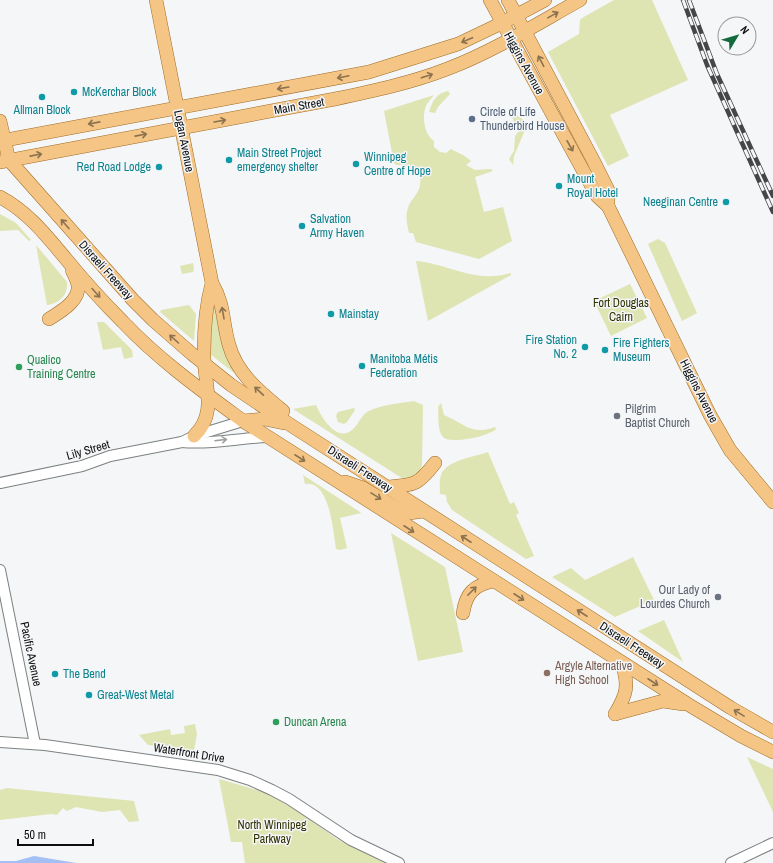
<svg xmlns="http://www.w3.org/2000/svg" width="773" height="863" viewBox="0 0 773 863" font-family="'Archivo Narrow',sans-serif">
	<rect width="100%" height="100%" fill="#f4f6f8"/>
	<g fill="#dfe4b3">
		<polygon points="614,0 652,0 688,80 610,115 629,156 608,166 548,52 579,34 580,20 582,18"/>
		<path d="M448,91L450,94L438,107L435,113L429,112C433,100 436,94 448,91Z"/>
		<path d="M434,95C431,99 426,104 425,109C422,119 425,135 434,141V147L440,152L446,153L451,149C458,153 465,155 471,161L466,165L475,170L491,169L493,171L475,177L484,212L503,207L512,241L479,259L416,242L413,233H409C407,224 405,216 408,208C410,200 419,194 420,185C423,169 408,164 396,165L394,163L384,111Z"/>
		<polygon points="512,112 528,123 514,156 513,165 509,159 514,151 515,136 519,131 514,124"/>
		<polygon points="0,214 16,223 31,240 29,241 18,230 0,231"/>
		<polygon points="658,239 665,243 697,313 682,321 648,244"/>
		<path d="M36,245L67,282C68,295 60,303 47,305Z"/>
		<path d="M416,261C449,264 476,284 511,273V275L428,321Z"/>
		<polygon points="193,263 194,269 193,272 182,274 180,266"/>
		<polygon points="630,284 647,318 611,336 594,301"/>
		<polygon points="212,301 214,301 220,338 234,373 210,354"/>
		<polygon points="189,305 196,314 194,341 160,312 161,310"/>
		<polygon points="97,322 104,322 132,350 133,357 124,359 121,347 103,350"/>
		<path d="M414,401L423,405L422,465C420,475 414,477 405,480L293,409L316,405C322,419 339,446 355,427C360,421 362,414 369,411C380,405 402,403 414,401Z"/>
		<path d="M441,403L444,415C464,423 471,436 495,427L496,429C489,436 451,445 443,437C437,431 439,415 438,407Z"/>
		<polygon points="354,408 355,410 347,422 344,424 338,422 336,416 338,412"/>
		<path d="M488,452L510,504L514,502L519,513L516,515L534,556L526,559L452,510L447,502L446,495L440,494C440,488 439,481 441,475C446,460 475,457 488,452Z"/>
		<path d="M303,475L360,512L361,513L340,518L347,548L340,550L336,549C333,531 330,480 305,484Z"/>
		<polygon points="391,533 445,567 463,652 418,661"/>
		<polygon points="633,557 654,600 615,617 552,577 571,568 585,580"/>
		<polygon points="664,620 683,662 638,631"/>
		<polygon points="195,724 197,734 194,750 148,745 139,735 170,729 171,735 185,733 184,726"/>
		<polygon points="747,757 773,769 773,812"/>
		<polygon points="219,779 267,793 299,812 337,839 386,863 245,863 242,842 231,842"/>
		<polygon points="7,788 134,801 139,821 129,822 120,810 102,812 76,807 67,811 63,808 57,815 51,814 0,820 0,790"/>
	</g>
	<polygon fill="#a4bff4" points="34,856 76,863 0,863 0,861 16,861"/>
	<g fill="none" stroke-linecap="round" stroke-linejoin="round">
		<g stroke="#7d8081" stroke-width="12">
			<g id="minor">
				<path d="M182,442C209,445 240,438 267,437"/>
				<polyline points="0,483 82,466 110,456 182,442 194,436 243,421"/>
				<polyline points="0,570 35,744"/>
				<polyline points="0,742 45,745 218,770 250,780 272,790 289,799 351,840 399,863"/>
				<polyline points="731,863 773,843"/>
			</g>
		</g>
		<g stroke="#9f6c26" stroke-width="14">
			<g id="major">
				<path d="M156,0L212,283C225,305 222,321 229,345C237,374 260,392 283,411"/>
				<polyline points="490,0 597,196 608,206"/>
				<polyline points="508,0 593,160 608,190 608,206 710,415 730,450 773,502"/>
				<polyline points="0,121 9,160 133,300 153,320 192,354 231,385 289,424 731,708 773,732"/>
				<polyline points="0,141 369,72 458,44 502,23 545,0"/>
				<path d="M0,162L335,99C373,91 411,83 447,69C494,51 537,24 580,0"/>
				<path d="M0,197C28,212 46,235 66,259C84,281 103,302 123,322C159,360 201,390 243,421L689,705L741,736L773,752"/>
				<path d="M49,319C60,312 80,301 78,285C77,280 74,274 72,270"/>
				<polyline points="243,421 264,419 284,423"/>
				<path d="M194,436C219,412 203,383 204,352C204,330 206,305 212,283"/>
				<polyline points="345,482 363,488 400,510 409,513 424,511"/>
				<path d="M388,487C415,485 418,485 435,463"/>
				<path d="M463,613C466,593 474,585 494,581"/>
				<polyline points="615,714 663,701 683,704"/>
				<path d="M615,714C627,694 629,686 622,663"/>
			</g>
		</g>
		<use href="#minor" stroke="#fff" stroke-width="10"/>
		<use href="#major" stroke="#f5c585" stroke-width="13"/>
		<g stroke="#444647" stroke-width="4.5">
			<g id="rail">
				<polyline points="683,0 707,65 773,212"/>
				<polyline points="689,0 717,74 773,196"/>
			</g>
		</g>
		<use href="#rail" stroke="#f4f6f8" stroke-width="3" stroke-dasharray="9" stroke-linecap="butt"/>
	</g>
	<defs><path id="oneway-shaft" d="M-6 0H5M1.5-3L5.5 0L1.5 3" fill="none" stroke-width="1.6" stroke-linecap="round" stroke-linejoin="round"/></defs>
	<g stroke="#8c724f">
		<use href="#oneway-shaft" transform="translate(553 15) rotate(-29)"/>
		<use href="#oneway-shaft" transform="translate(467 40) rotate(157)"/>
		<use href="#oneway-shaft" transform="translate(541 61) rotate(-118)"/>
		<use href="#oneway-shaft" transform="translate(427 76) rotate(-18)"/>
		<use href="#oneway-shaft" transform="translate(343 77) rotate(168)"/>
		<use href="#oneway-shaft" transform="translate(283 88) rotate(170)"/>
		<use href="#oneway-shaft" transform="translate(220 121) rotate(-10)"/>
		<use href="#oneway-shaft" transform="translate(94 123) rotate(169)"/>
		<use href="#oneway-shaft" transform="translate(141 135) rotate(-11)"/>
		<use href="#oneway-shaft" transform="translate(570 146) rotate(61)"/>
		<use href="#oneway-shaft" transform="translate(36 155) rotate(-11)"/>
		<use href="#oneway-shaft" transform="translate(65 224) rotate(-131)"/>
		<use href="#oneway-shaft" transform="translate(96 293) rotate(48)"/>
		<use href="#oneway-shaft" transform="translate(223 313) rotate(-100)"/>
		<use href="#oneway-shaft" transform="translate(174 339) rotate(-138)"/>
		<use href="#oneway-shaft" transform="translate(259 391) rotate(-137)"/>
		<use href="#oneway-shaft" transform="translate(300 458) rotate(33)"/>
		<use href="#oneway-shaft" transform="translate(376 496) rotate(32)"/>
		<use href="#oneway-shaft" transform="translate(409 529) rotate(33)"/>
		<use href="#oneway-shaft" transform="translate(466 539) rotate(-147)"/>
		<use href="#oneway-shaft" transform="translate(472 591) rotate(-45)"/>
		<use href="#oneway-shaft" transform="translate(519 597) rotate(33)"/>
		<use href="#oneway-shaft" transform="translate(582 613) rotate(-147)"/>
		<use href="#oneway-shaft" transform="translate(653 682) rotate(33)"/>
		<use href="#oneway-shaft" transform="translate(739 713) rotate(-149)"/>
	</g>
	<use stroke="#9e9e9f" href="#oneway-shaft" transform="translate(221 440) rotate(-7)"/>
	<g fill="#0f9aa8" stroke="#f4f6f8" stroke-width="1.5">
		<circle cx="74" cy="92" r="4"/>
		<circle cx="42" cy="97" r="4"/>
		<circle cx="229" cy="160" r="4"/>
		<circle cx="356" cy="164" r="4"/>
		<circle cx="159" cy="167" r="4"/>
		<circle cx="559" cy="186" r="4"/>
		<circle cx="726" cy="202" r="4"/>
		<circle cx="302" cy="226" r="4"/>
		<circle cx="331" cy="314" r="4"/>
		<circle cx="585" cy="347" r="4"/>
		<circle cx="605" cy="350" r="4"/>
		<circle cx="362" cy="366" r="4"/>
		<circle cx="55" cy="674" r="4"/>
		<circle cx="89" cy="695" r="4"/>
	</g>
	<circle fill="#5c6f8a" stroke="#f4f6f8" stroke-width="1.5" cx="472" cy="119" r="4"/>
	<g fill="#2e9e5b" stroke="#f4f6f8" stroke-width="1.5">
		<circle cx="19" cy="367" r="4"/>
		<circle cx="276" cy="722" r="4"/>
	</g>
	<g fill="#6b7280" stroke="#f4f6f8" stroke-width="1.5">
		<circle cx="617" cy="416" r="4"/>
		<circle cx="718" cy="597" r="4"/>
	</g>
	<circle fill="#8d6e63" stroke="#f4f6f8" stroke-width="1.5" cx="547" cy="673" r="4"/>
	<g text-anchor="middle" stroke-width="3" stroke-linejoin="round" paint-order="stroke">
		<g font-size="12" fill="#0c0d0e" stroke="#f4f6f8">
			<text transform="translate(524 63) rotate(61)" y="4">Higgins Avenue</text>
			<text transform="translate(299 106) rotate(-10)" y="4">Main Street</text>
			<text transform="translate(184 141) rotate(79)" y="4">Logan Avenue</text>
			<text transform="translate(106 270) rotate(48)" y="4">Disraeli Freeway</text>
			<text transform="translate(699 391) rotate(63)" y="4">Higgins Avenue</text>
			<text transform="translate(88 450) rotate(-16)" y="4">Lily Street</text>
			<text transform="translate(360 469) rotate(33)" y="4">Disraeli Freeway</text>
			<text transform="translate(632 645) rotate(33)" y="4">Disraeli Freeway</text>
			<text transform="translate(31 654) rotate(78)" y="4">Pacific Avenue</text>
			<text transform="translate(189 753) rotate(9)" y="4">Waterfront Drive</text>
		</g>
		<g font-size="12" fill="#0d838f" stroke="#f4f6f8" text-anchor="start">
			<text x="82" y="96">McKerchar Block</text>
			<text x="42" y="114" text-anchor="middle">Allman Block</text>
			<text x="237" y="157">Main Street Project<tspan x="237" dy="14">emergency shelter</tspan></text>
			<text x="364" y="161">Winnipeg<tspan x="364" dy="14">Centre of Hope</tspan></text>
			<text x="151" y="171" text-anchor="end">Red Road Lodge</text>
			<text x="567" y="183">Mount<tspan x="567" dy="14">Royal Hotel</tspan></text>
			<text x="718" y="206" text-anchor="end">Neeginan Centre</text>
			<text x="310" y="223">Salvation<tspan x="310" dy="14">Army Haven</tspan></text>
			<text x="339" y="318">Mainstay</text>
			<text x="577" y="344" text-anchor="end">Fire Station<tspan x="577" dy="14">No. 2</tspan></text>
			<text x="613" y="347">Fire Fighters<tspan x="613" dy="14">Museum</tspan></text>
			<text x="370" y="363">Manitoba Métis<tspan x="370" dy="14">Federation</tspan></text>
			<text x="63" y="678">The Bend</text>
			<text x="97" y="699">Great-West Metal</text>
		</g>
		<g font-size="12" fill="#4e5e75" stroke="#f4f6f8" text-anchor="start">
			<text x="480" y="116">Circle of Life<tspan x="480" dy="14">Thunderbird House</tspan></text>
		</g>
		<g font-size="12" fill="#303101" stroke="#f4f6f8">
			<text x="621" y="307">Fort Douglas<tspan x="621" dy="14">Cairn</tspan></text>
			<text x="272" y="829">North Winnipeg<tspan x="272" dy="14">Parkway</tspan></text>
		</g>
		<g font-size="12" fill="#27864d" stroke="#f4f6f8" text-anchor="start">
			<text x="27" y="364">Qualico<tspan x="27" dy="14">Training Centre</tspan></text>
			<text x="284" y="726">Duncan Arena</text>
		</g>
		<g font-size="12" fill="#5b616d" stroke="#f4f6f8" text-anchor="start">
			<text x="625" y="413">Pilgrim<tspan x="625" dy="14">Baptist Church</tspan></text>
			<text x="710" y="594" text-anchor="end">Our Lady of<tspan x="710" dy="14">Lourdes Church</tspan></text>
		</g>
		<g font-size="12" fill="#785e54" stroke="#f4f6f8" text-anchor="start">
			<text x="555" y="670">Argyle Alternative<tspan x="555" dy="14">High School</tspan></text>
		</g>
	</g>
	<g transform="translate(737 36) rotate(52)"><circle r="19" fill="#f4f6f8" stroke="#97999a"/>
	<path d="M0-3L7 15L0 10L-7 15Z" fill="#126a3d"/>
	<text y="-6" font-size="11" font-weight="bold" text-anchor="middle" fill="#0c0d0e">N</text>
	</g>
	<path d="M18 839v6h75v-6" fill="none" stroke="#0c0d0e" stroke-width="2"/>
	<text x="24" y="839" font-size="12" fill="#0c0d0e" stroke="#f4f6f8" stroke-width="3" paint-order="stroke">50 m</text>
</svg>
